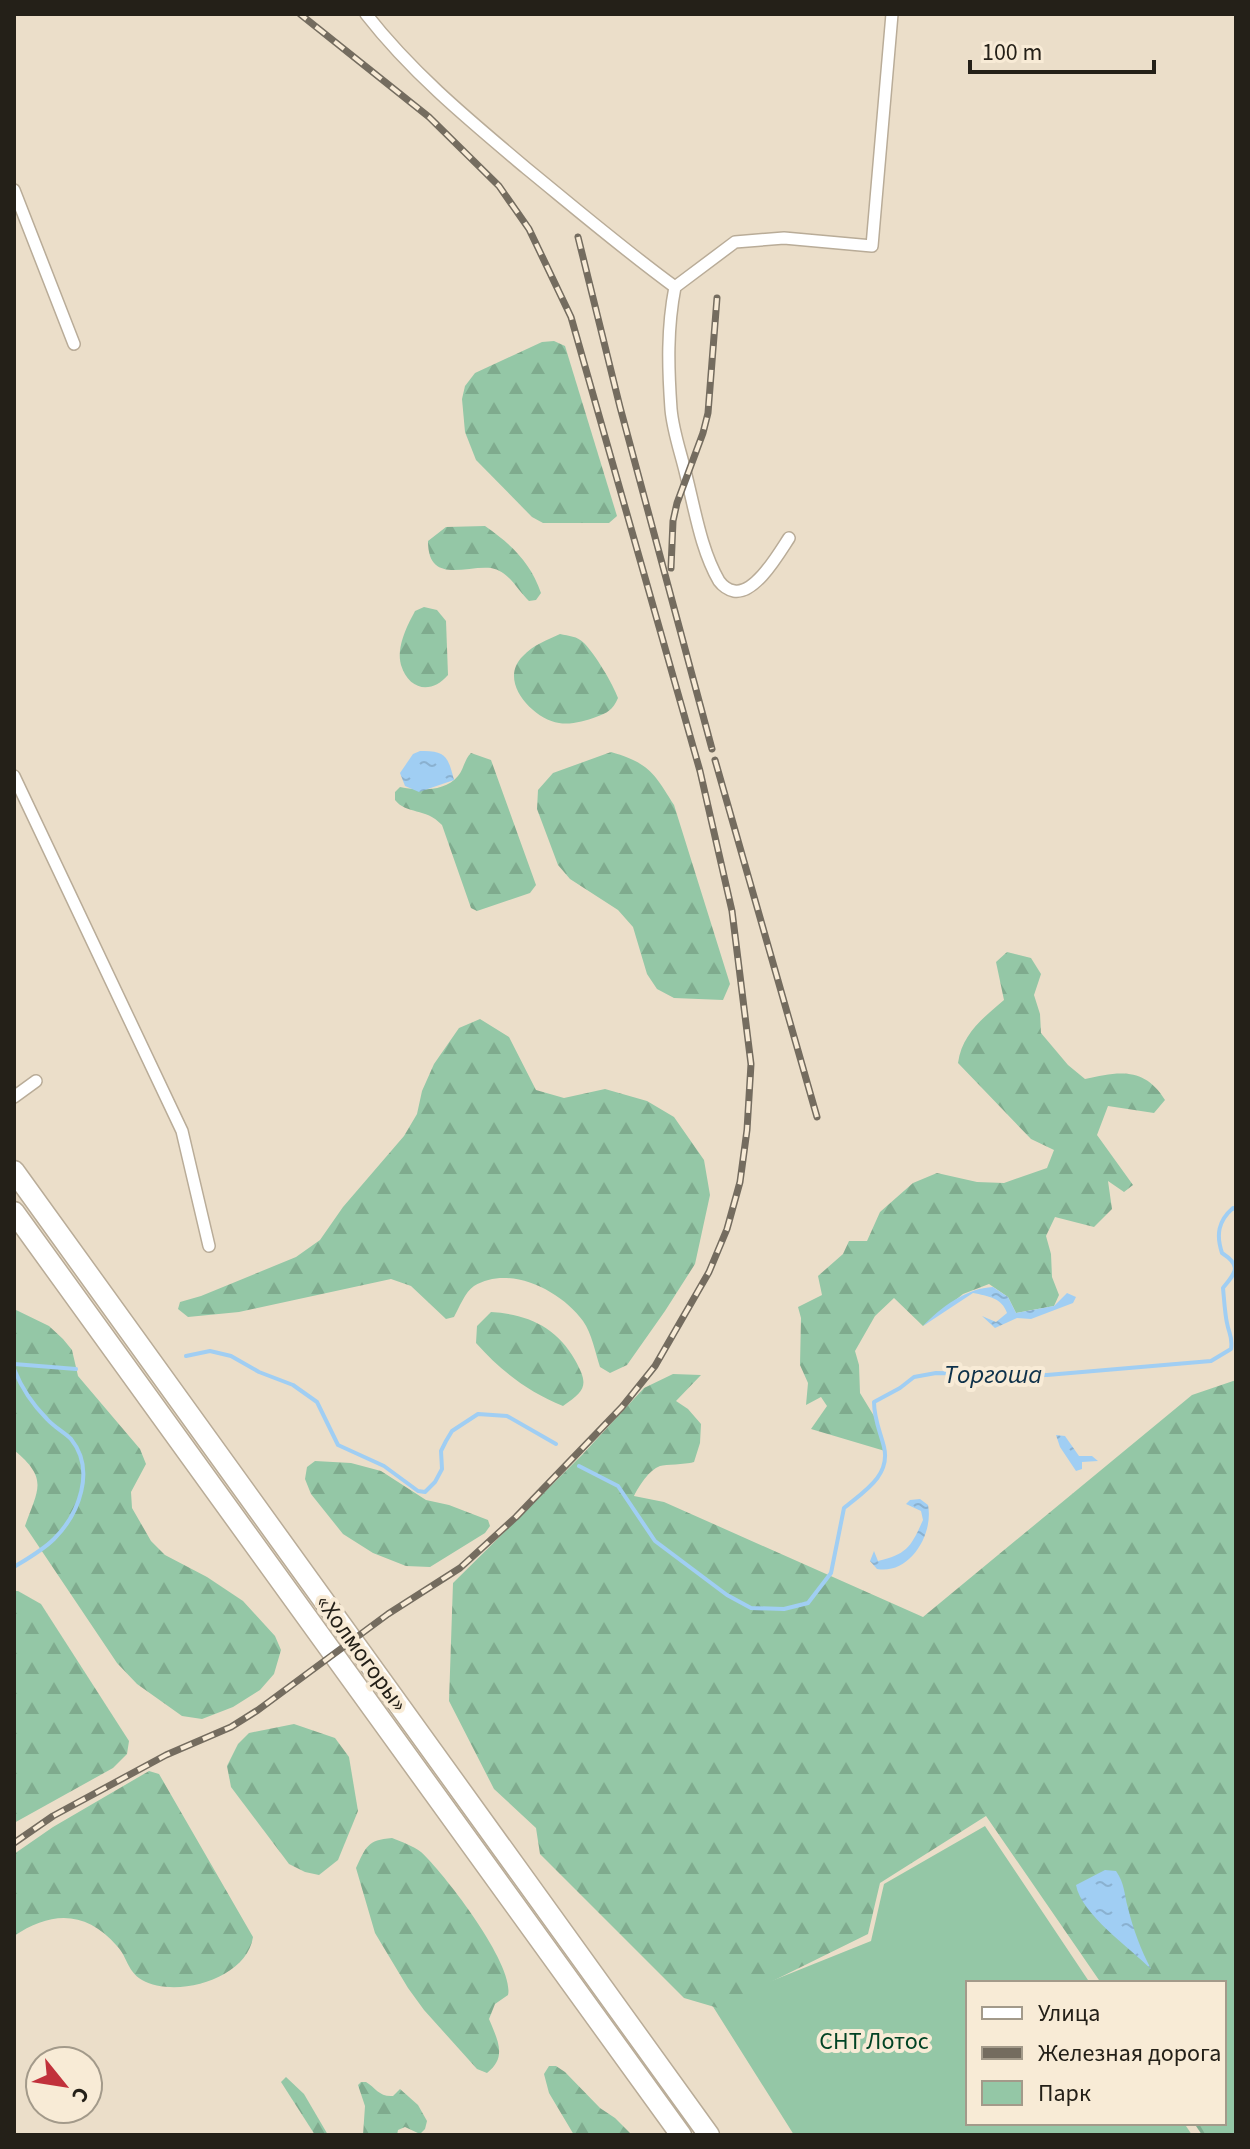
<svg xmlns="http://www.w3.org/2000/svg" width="1250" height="2149" viewBox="0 0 1250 2149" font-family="'Source Sans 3',sans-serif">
	<defs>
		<pattern id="forest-firs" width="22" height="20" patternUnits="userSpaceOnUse" patternTransform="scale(2)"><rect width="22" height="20" fill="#94c7a6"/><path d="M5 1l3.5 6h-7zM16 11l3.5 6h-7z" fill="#7fab8e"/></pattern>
		<pattern id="water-ripples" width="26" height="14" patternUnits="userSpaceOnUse" patternTransform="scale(2)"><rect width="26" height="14" fill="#a0cef3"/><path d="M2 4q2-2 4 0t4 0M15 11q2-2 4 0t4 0" fill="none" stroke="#8ab1d0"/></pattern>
	</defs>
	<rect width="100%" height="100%" fill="#ebdec9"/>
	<polygon fill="#94c7a6" points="985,1826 1090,1983 968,1983 968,2123 1184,2123 1192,2135 794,2135 712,2005 871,1941 884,1884"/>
	<g fill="url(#forest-firs)">
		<polygon points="554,341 565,346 617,516 609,523 543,523 532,517 476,460 465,432 462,399 465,386 475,373 542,342"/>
		<path d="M485,526C511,544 531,563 541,593L536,600L529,601C517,590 509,571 491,568C466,565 428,585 428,541L446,527Z"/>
		<path d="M424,607L437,610L446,621L448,675C432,694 409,691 401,665C396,647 407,626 415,611Z"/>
		<path d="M560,634C569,636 577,636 584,643C595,654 613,684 618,698C613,710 607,713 596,717C585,721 571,725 559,723C533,719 497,681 523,656C533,645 547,640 560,634Z"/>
		<path d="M611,752C649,763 654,773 674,805L730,984L723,1000L674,998L657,989L647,974L633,927L618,910L570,879L558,865L537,809L538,790L553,773Z"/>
		<path d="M471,753L491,760L536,885L530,893L477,911L471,908L442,825C425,807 407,815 395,800V792L400,787C418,791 445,792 458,776C464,769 464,760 471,753Z"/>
		<path d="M1007,952L1031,958L1041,974L1034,995L1040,1014L1041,1033L1068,1065L1085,1079C1119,1071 1145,1067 1165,1100L1154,1113L1108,1106L1097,1135L1133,1185L1124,1192L1108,1181L1112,1209L1094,1227L1055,1217L1046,1236L1051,1254L1052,1277L1059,1295L1054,1306L1016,1313L1008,1297L989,1284L963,1294L923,1326L894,1298L875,1316L855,1351L859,1365L860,1393L874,1416L885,1451L811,1429L827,1406L821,1397L806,1405L808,1383L800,1365L801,1318L798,1307L822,1295L818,1276L843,1254L849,1241H867L880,1212L913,1183L937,1173L977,1182L1004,1183L1047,1168L1054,1150L1031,1139L958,1063C962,1034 983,1018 1004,1000L996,962Z"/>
		<path d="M480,1019L509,1037L536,1090L564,1098L605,1089L647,1101L674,1117L704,1160L710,1195L695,1264L665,1311L627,1365L610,1373L600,1367C595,1352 592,1334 583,1321C561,1291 510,1264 474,1286C465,1292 459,1308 454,1317L446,1319L411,1286L391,1279L239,1312L188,1317L178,1309L180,1302L201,1296L296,1257L320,1240L343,1207L404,1136L417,1114L422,1091L434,1064L459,1028Z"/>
		<path d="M14,1309L49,1326L63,1339L72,1350L78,1376L140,1449L146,1464L131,1492L132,1508L151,1541L165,1555L207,1577L243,1601L275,1636L281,1650L274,1674L260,1690L233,1707L202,1719L182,1716L137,1684L117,1663L25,1526C38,1489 49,1479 14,1450Z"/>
		<path d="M491,1312C527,1314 557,1327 575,1360C589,1385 586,1390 563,1406C528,1392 501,1371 476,1343L477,1326Z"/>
		<path d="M673,1374L701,1375L676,1401L688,1409L701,1424L700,1443L694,1462C684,1465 666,1464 660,1466C649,1470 639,1486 634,1496L664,1502L923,1617L1192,1395L1236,1380V2135H1202L1194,2123H1224V1983H1101L986,1816L880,1883L868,1934L718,2008L684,1998L540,1854L536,1828L494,1789L449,1701L453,1583L582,1455L644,1388Z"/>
		<polygon points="315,1461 351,1463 381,1471 426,1500 449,1505 488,1520 490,1526 485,1533 430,1567 406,1566 373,1553 343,1534 311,1494 305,1479 307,1467"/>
		<polygon points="14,1591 18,1591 41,1604 129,1741 127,1754 113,1768 14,1823"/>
		<polygon points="294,1724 335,1738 349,1757 358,1811 338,1860 319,1875 305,1872 289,1864 231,1787 227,1766 238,1744 249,1733"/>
		<path d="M149,1771L159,1774L253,1937C247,1979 176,1999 142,1980C127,1971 128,1958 117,1946C86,1910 51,1911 14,1936V1854L53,1827Z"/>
		<path d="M392,1838C402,1842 413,1846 421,1852C444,1873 515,1965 508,1995L495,2004L489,2019C497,2039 508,2057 487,2073L477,2069L424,2010L408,1988L375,1933L356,1868C366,1847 367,1840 392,1838Z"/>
		<polygon points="549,2066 556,2066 565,2072 600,2108 615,2118 632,2135 574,2135 549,2093 544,2074"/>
		<polygon points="286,2077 304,2094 328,2135 315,2135 281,2082"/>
		<path d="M361,2082H366C376,2088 379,2097 393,2096L400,2089L418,2105L427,2121L425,2129L420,2134L405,2127L398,2130L397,2135H363L365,2106L358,2085Z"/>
	</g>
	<g fill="url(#water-ripples)">
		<path d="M420,751C446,750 448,757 454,780L419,792L405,786L400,773L413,754Z"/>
		<path d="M993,1287L1008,1297L1016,1313L1054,1306L1067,1293L1076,1297L1073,1303L1031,1319L1017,1318L995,1328L982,1316L996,1322L1007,1313C1002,1298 988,1296 973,1293L923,1326C941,1307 967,1288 993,1287Z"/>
		<polygon points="1056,1435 1065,1436 1079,1456 1092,1456 1098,1461 1082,1462 1082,1469 1076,1471 1060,1447"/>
		<path d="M920,1499L928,1505C934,1535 909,1575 877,1569L870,1561L874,1551L878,1561C907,1554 911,1547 923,1520L921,1511L906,1504L910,1500Z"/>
		<path d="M1105,1870L1116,1871C1125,1884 1124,1894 1128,1908C1133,1929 1141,1950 1151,1969C1130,1948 1081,1914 1076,1885Z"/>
	</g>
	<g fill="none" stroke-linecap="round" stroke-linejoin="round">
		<g stroke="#a0cef3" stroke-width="4">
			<polyline points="186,1356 210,1351 231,1356 259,1372 293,1385 317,1402 338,1445 384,1466 418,1491 425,1492 435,1482 442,1469 441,1451 446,1441 452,1431 478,1414 507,1416 556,1444"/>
			<polyline points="14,1364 76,1369"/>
			<path d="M14,1369C22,1389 32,1404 47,1419C54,1427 64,1432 71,1439C96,1470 79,1514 54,1539C43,1550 27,1559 14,1567"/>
			<path d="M579,1466L618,1486L655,1541L727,1595L751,1608L784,1609L808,1603L831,1573L844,1508C863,1492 891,1476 884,1447C880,1431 874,1419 874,1402L900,1388L914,1377L936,1373L1047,1375L1211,1361L1231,1349C1233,1337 1229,1334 1227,1323C1225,1315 1224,1298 1223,1288C1236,1272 1242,1266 1222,1253C1216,1235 1218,1221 1233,1208L1236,1209"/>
		</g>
		<g stroke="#b9ac98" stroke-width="14">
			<g id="street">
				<path d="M366,14C412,73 469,120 526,168C575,208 623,249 675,287"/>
				<polyline points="14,190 74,344"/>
				<path d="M789,538C779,553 755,595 734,591C728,590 722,585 719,581C701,550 695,510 686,475C681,453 673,432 671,409C668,367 667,328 675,287L735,242L784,238L872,246L892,14"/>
				<polyline points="14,776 182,1131 209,1246"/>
				<polyline points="14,1097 36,1081"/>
			</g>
		</g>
		<g stroke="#b9ac98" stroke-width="23">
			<g id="highway">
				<polyline points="14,1171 709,2135"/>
				<polyline points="14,1212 681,2135"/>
			</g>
		</g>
		<use href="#street" stroke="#fff" stroke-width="11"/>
		<use href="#highway" stroke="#fff" stroke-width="20"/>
		<g stroke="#746c5f" stroke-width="7">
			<g id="rail">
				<polyline points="578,237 620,407 712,749"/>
				<polyline points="671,568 673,521 677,503 703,433 708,413 717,298"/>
				<polyline points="715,760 817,1117"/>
				<polyline points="14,1843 53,1816 166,1755 231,1727 258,1710 388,1614 460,1568 516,1517 622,1407 655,1366 709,1272 727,1229 740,1182 747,1130 751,1064 732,911 700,771 571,317 529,229 499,186 429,117 300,14"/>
			</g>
		</g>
		<use href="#rail" stroke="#f8ebd6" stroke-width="4" stroke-dasharray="12" stroke-linecap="butt"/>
	</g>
	<g text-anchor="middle" stroke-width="8" stroke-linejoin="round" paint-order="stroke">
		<g font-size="24" fill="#242018" stroke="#f8ebd6">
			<text transform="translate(362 1653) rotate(54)" y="8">«Холмогоры»</text>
		</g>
		<g font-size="24" fill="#014324" stroke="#f8ebd6">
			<text x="874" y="2049">СНТ Лотос</text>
		</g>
		<g font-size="26" font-style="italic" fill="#0e314a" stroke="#f8ebd6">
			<text x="993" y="1383">Торгоша</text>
		</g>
	</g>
	<rect width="1250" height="2149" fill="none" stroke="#242018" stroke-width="32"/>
	<rect x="966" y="1981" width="260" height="144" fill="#f8ebd6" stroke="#a39a8a" stroke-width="2"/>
	<rect x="982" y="2007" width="40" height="12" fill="#ffffff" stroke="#a39a8a" stroke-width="2"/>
	<text x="1038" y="2021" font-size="24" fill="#242018">Улица</text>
	<rect x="982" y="2047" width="40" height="12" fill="#746c5f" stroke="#a39a8a" stroke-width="2"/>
	<text x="1038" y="2061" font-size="24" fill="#242018">Железная дорога</text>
	<rect x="982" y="2081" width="40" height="24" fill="#94c7a6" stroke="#a39a8a" stroke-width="2"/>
	<text x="1038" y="2101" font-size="24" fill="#242018">Парк</text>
	<g transform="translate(64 2085) rotate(120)"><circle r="38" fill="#f8ebd6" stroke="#a39a8a" stroke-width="2"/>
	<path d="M0-6L14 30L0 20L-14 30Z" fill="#c1313b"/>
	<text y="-12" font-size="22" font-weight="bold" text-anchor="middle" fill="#242018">С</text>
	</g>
	<path d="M970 60v12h184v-12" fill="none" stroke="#242018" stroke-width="4"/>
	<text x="982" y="60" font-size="24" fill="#242018" stroke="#f8ebd6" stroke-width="6" paint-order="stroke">100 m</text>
</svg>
